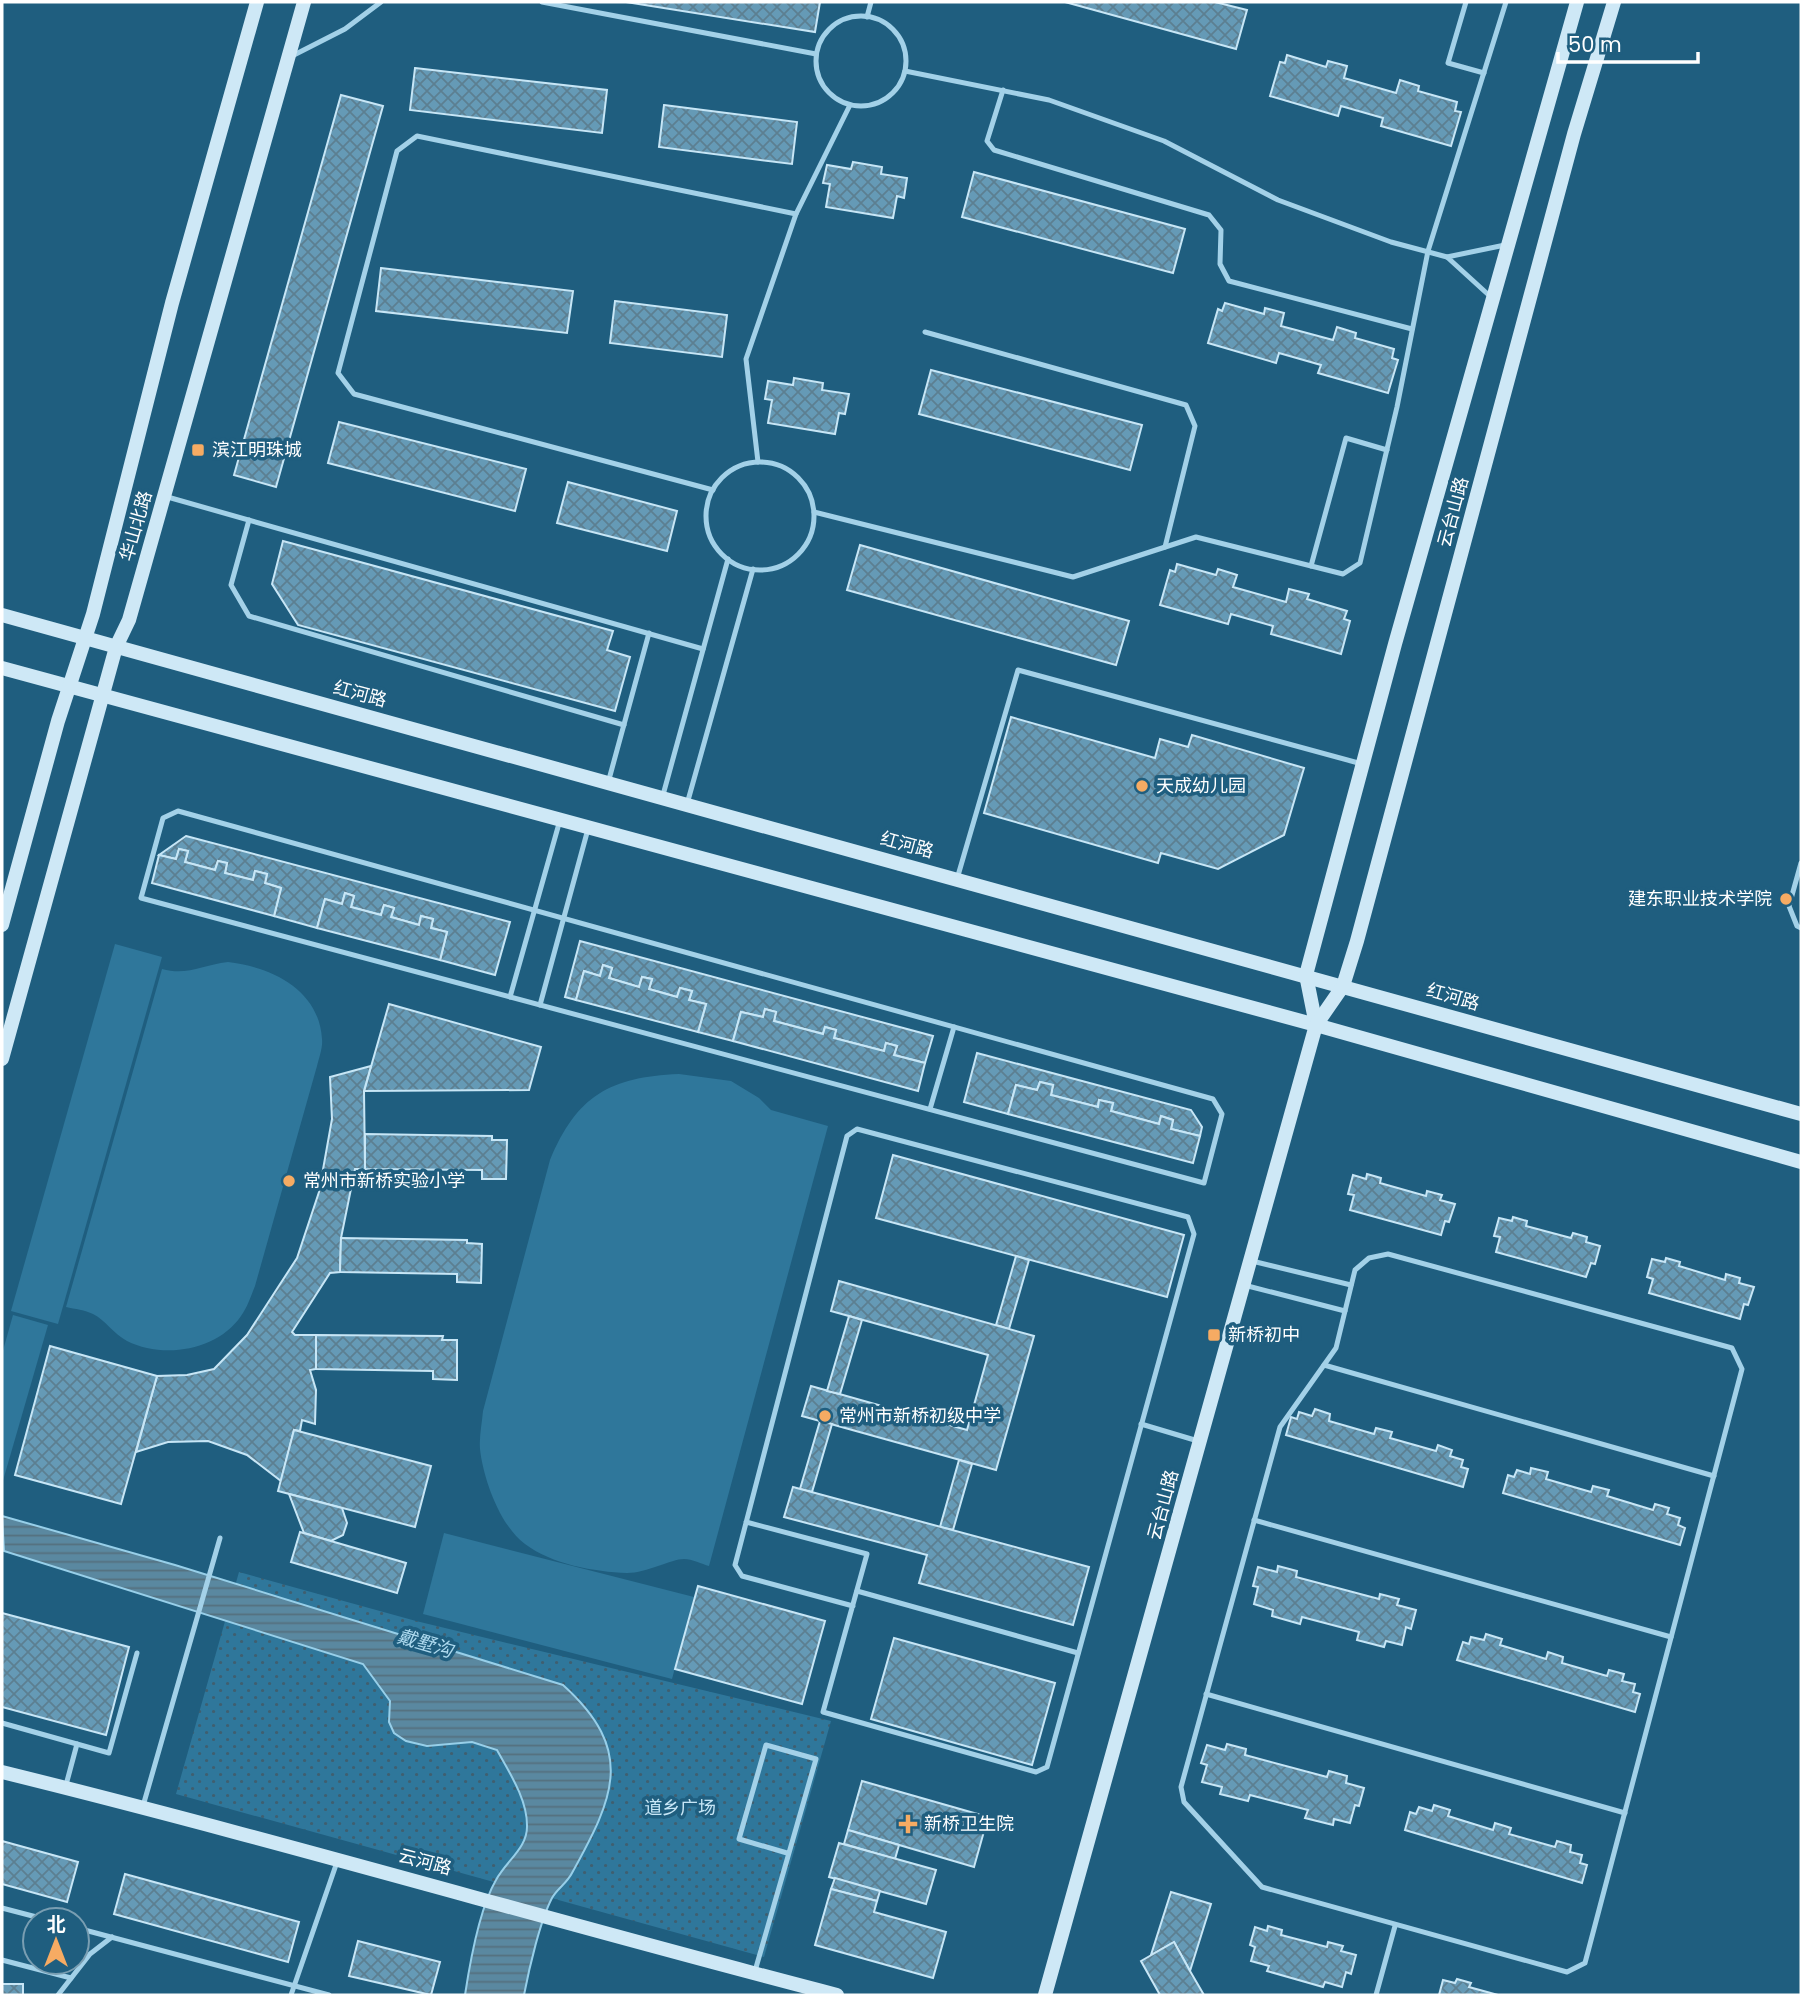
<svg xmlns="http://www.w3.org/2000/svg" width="1803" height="1997" viewBox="0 0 1803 1997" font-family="Poppins,'Noto Sans SC',sans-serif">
	<defs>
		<pattern id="park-dots" width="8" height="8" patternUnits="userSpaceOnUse" patternTransform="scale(1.75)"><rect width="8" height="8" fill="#2f779b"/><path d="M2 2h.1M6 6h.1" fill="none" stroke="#3f5f70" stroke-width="1.8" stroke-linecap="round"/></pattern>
		<pattern id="water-rules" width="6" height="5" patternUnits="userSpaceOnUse" patternTransform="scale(1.75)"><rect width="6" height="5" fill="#5a88a0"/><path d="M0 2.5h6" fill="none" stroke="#54707e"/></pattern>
		<pattern id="building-cross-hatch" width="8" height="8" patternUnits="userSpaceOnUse" patternTransform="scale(1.75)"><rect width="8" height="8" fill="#659ab6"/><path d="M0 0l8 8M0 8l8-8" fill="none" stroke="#5c7f91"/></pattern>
	</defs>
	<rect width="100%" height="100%" fill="#1f5e7f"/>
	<g fill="#2f779b">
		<polygon points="115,944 162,957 58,1324 11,1311"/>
		<path d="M228,962C271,967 319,989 322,1039C323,1047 319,1058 317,1066L255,1286C251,1296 247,1308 241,1316C217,1351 163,1359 127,1341C114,1334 105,1320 93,1314C85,1310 75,1309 66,1307L162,969C187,976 202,965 228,962Z"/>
		<path d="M679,1074L731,1081L759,1098L771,1110L828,1126L709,1566C702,1564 692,1559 684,1559C671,1559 647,1573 627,1573C595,1572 551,1564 525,1544C500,1526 483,1478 480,1449C479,1437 482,1423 483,1411L550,1160C577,1096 609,1077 679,1074Z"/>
		<polygon points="13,1315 48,1325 2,1484 2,1354"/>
		<polygon points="444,1533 694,1597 672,1679 423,1614"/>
	</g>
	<polygon fill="url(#park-dots)" points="239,1572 416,1621 831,1721 764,1957 176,1794"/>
	<path fill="url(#water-rules)" stroke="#97cfe9" stroke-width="2" d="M2,1516L175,1565L563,1685C636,1751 614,1797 572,1873C567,1883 557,1889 552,1898C540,1921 529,1969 524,1995H465C470,1962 479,1909 496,1880C506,1861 528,1848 527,1825C527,1799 509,1772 497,1750L472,1742L427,1746L406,1741L394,1733L389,1722L390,1701L363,1664L4,1551Z"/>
	<g fill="url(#building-cross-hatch)" stroke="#c7e6f6" stroke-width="2">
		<polygon points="626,2 820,2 815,32"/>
		<polygon points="1065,2 1215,2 1247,10 1236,49"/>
		<polygon points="1287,55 1326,67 1328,61 1347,66 1344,78 1396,93 1400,80 1419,86 1418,91 1457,102 1455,111 1461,112 1451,146 1381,126 1383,118 1341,106 1338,116 1270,96 1280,62 1285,63"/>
		<polygon points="415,68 607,90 602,133 410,110"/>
		<polygon points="341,95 383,106 276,487 234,475"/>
		<polygon points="664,105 797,122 792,164 659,147"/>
		<polygon points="853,162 882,167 881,174 907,178 904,198 897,196 893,218 826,207 830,184 823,183 827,165 851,169"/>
		<polygon points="974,172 1185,229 1173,273 962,217"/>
		<polygon points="381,268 573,291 567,333 376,311"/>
		<polygon points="615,301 727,315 722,357 610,343"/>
		<polygon points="1225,303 1264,314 1265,308 1284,313 1281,326 1333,340 1337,327 1356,333 1355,338 1394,349 1392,358 1398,360 1388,393 1318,373 1321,365 1279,353 1276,363 1208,343 1218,309 1222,311"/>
		<polygon points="931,370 1142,425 1130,470 919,414"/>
		<polygon points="794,378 823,383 822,390 849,394 845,414 839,413 835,434 768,423 772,400 765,399 768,381 793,385"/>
		<polygon points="339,422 526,469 515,511 328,463"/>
		<polygon points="568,482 677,511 667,551 557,523"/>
		<polygon points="283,541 613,631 607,650 630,657 615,711 298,625 272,584"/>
		<polygon points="860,545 1129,621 1116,665 847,590"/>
		<polygon points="1177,564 1216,575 1218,569 1237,575 1233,587 1286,602 1289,589 1309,594 1307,599 1347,611 1344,619 1350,621 1341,654 1271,634 1273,626 1231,614 1228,624 1160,605 1170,570 1175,572"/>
		<polygon points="1011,717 1155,758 1160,739 1188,747 1192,735 1304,768 1284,835 1218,869 1161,853 1158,863 984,813"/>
		<polygon points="186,836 510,922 495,975 440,960 447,932 431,928 433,919 421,916 419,925 391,917 394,908 384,905 381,915 351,907 354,896 345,893 342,904 325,899 317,928 274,916 281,888 265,883 267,874 255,871 253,880 225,873 227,863 218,861 215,870 185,862 188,851 179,849 176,859 159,855"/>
		<polygon points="179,849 188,851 185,862 215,870 218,861 227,863 225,873 253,880 255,871 267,874 265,883 281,888 274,916 152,883 159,855 176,859"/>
		<polygon points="345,893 354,896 351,907 381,915 384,905 394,908 391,917 419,925 421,916 433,919 431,928 447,932 440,960 317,928 325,899 342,904"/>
		<polygon points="580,941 933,1036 925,1063 894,1055 897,1046 886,1043 884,1051 834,1038 836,1030 825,1027 823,1034 774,1021 776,1012 765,1009 763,1017 741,1012 733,1041 698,1032 706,1004 689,1000 692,991 680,988 677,997 649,989 652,979 642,977 639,987 609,978 612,968 603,965 600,976 584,971 576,1000 565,997"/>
		<polygon points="603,965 612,968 609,978 639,987 642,977 652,979 649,989 677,997 680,988 692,991 689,1000 706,1004 698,1032 576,1000 584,971 600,976"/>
		<polygon points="389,1004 541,1047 529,1090 364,1091"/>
		<polygon points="765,1009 776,1012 774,1021 823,1034 825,1027 836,1030 834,1038 884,1051 886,1043 897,1046 894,1055 925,1063 918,1091 733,1041 741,1012 763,1017"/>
		<polygon points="977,1053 1191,1110 1202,1127 1200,1136 1171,1129 1173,1120 1161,1116 1159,1124 1111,1111 1113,1103 1099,1100 1098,1107 1051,1095 1053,1085 1040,1082 1037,1090 1016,1085 1008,1114 964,1102"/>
		<polygon points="371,1066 364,1091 365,1169 355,1169 341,1238 340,1272 330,1273 292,1332 295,1335 316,1335 316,1369 310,1370 316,1390 315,1424 302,1420 300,1431 294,1430 281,1481 247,1455 208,1441 168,1442 136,1452 157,1376 187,1375 214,1369 247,1335 297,1258 319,1192 332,1119 330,1077"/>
		<polygon points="1040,1082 1053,1085 1051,1095 1098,1107 1099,1100 1113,1103 1111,1111 1159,1124 1161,1116 1173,1120 1171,1129 1200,1136 1193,1163 1008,1114 1016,1085 1037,1090"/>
		<polygon points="365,1134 492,1136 492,1140 507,1140 506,1179 482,1179 482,1170 365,1169"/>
		<polygon points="893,1155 1184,1235 1167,1297 876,1218"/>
		<polygon points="1367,1174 1381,1178 1380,1183 1426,1196 1427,1191 1442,1195 1440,1200 1455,1204 1449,1222 1445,1221 1441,1235 1350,1210 1354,1195 1348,1194 1353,1175 1366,1179"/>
		<polygon points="1513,1217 1527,1221 1526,1226 1571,1238 1573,1233 1587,1237 1586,1242 1600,1246 1595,1264 1591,1263 1586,1277 1496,1252 1500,1237 1494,1236 1499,1218 1512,1221"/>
		<polygon points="341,1238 467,1240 467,1243 482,1244 481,1283 457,1282 457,1274 340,1272"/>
		<polygon points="1016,1256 1029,1260 1009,1329 996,1325"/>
		<polygon points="1666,1258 1680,1262 1679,1266 1725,1280 1726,1274 1740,1278 1739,1283 1754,1287 1748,1305 1744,1304 1740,1319 1649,1293 1653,1279 1647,1277 1652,1259 1665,1262"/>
		<polygon points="839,1281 1034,1336 996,1470 802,1416 811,1386 967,1430 988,1355 831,1311"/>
		<polygon points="849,1316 862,1320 840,1394 827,1391"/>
		<polygon points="316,1335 443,1336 442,1340 457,1340 457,1380 433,1379 433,1371 316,1369"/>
		<polygon points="50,1346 157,1376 121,1504 15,1475"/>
		<polygon points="1315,1409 1330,1414 1329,1421 1374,1434 1376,1428 1392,1432 1390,1438 1436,1451 1438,1445 1452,1450 1450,1456 1463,1460 1461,1467 1468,1469 1463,1487 1286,1435 1291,1417 1297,1419 1299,1412 1312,1416"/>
		<polygon points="820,1421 832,1424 812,1492 800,1489"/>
		<polygon points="294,1430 431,1466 415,1527 278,1491"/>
		<polygon points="959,1460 972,1464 953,1530 940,1527"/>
		<polygon points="1531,1468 1548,1472 1546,1479 1591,1492 1593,1486 1609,1490 1607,1496 1653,1510 1655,1504 1669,1508 1667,1514 1680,1518 1678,1525 1685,1528 1680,1545 1503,1493 1508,1475 1514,1477 1517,1470 1530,1474"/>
		<polygon points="793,1487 1089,1567 1073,1625 919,1583 927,1555 784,1517"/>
		<polygon points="289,1494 342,1508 347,1523 343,1535 331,1541 304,1533"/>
		<polygon points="300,1532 406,1563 397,1593 291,1562"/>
		<polygon points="1278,1566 1297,1571 1296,1577 1379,1599 1380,1594 1399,1599 1397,1605 1416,1610 1411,1629 1406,1627 1402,1645 1386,1641 1384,1647 1357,1640 1359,1632 1302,1617 1300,1624 1272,1616 1273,1610 1254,1604 1258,1587 1253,1586 1258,1567 1277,1572"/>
		<polygon points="698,1586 825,1621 802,1704 675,1669"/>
		<polygon points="2,1613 129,1647 106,1735 2,1707"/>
		<polygon points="1486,1634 1502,1639 1500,1645 1546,1659 1548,1652 1563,1657 1562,1663 1607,1676 1609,1670 1624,1674 1622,1681 1635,1684 1633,1692 1640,1694 1635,1712 1457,1660 1463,1642 1469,1644 1471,1637 1484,1640"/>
		<polygon points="894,1638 1055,1683 1032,1765 871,1719"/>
		<polygon points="1227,1744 1246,1749 1245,1755 1327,1777 1329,1771 1347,1776 1346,1783 1364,1788 1359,1806 1355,1805 1350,1823 1334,1819 1333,1825 1305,1818 1308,1810 1250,1795 1248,1801 1220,1794 1222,1787 1202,1782 1207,1765 1201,1763 1207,1745 1225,1750"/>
		<polygon points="862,1781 988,1817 974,1867 848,1830"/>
		<polygon points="1434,1805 1450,1810 1448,1816 1493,1830 1495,1823 1511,1828 1509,1834 1555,1847 1557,1841 1571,1845 1570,1852 1582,1855 1580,1863 1587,1865 1582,1883 1405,1830 1410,1812 1416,1814 1419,1807 1432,1811"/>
		<polygon points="848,1830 899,1845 895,1859 844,1844"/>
		<polygon points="2,1841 78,1862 67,1902 2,1884"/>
		<polygon points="839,1843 936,1870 926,1904 829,1877"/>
		<polygon points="125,1874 299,1922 288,1962 114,1914"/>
		<polygon points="835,1878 880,1891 877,1901 831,1889"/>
		<polygon points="831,1889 877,1901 874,1912 946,1932 933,1978 815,1945"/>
		<polygon points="1171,1892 1211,1904 1190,1971 1174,1942 1151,1955"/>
		<polygon points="1268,1926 1282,1930 1281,1935 1327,1947 1328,1942 1343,1946 1341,1951 1356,1955 1351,1974 1346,1972 1342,1987 1325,1982 1323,1987 1267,1971 1269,1966 1251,1961 1255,1947 1250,1945 1255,1927 1267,1931"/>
		<polygon points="358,1941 440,1962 431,1995 349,1976"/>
		<polygon points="1174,1942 1190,1971 1204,1995 1160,1995 1141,1961"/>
		<polygon points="1457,1979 1471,1983 1469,1987 1498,1995 1439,1995 1443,1980 1455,1983"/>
		<rect x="2" y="1984" width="21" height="11"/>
	</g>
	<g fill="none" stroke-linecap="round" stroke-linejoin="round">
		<g stroke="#a3d1e8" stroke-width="5">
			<polyline points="542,2 816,54"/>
			<polyline points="1466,2 1448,63 1484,73"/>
			<circle cx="861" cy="61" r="45"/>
			<polyline points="867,17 871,2"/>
			<polyline points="290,57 345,29 381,2"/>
			<polyline points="905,71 1049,100 1164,141 1278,200 1391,242 1447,257"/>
			<polyline points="1003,90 987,141 994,150 1209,215 1221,230 1220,264 1229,281 1412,329"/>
			<polyline points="1492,298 1447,257 1505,245"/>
			<polyline points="925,332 1186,405 1195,426 1165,547"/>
			<polyline points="758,462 746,359 796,214 850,105"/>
			<circle cx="760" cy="516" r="54"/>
			<polyline points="713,490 354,394 338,373 397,151 417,136 796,214"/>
			<polyline points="164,496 703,649"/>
			<polyline points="814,512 1073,577 1196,537 1343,574 1360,563 1397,407 1428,251 1506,2"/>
			<polyline points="249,520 231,585 249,616 624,725"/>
			<polyline points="1311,566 1346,438 1387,450"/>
			<polyline points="608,783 649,633"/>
			<polyline points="663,795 728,559"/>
			<polyline points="687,804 753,569"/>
			<polygon points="178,811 1213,1099 1222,1114 1204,1183 141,898 163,818"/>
			<polyline points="1801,863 1789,906 1797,926 1801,928"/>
			<polyline points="957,879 1018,670 1362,764"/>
			<polyline points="510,997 560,820"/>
			<polyline points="540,1005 588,829"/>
			<polyline points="930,1109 954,1027"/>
			<polygon points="1388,1254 1732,1348 1742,1369 1585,1963 1567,1972 1262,1887 1184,1802 1181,1787 1280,1427 1336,1348 1355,1270 1369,1258"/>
			<polyline points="1252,1261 1351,1285"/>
			<polyline points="1244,1285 1345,1311"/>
			<polyline points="1324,1365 1714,1476"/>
			<polyline points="1141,1424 1198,1441"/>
			<polyline points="1254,1520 1671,1637"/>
			<polyline points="746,1522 867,1554 823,1712 1036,1772 1047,1767 1194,1234 1188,1217 857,1129 847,1136 735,1565 742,1576 853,1606"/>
			<polyline points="857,1591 1078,1653"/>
			<polyline points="1206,1694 1625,1813"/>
			<polyline points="2,1723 109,1753 137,1653"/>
			<polyline points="66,1785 77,1744"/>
			<polyline points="143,1806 220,1538"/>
			<polyline points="2,1908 48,1920"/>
			<polyline points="77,1928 329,1995"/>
			<polyline points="2,1960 71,1978"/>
			<polyline points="755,1971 816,1759 766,1745 739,1839 787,1853"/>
			<polyline points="58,1995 90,1954 112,1937"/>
			<polyline points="291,1995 337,1862"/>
			<polyline points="1376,1995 1395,1926"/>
		</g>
		<g stroke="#cee8f6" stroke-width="14">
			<polyline points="2,615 1801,1114"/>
			<polyline points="2,668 1316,1025 1801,1162"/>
			<polyline points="2,925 58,721 93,614 172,303 257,2"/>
			<polyline points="1316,1025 1306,975 1395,644 1577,2"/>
			<polyline points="2,1059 116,647 129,620 304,2"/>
			<path d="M2,1772C282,1841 558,1923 837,1995"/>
			<polyline points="1045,1995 1316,1025 1343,986 1357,941 1574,134 1614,2"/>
		</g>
	</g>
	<g fill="#f6ab63" stroke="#1f5e7f" stroke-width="2.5">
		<rect x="191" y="443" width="14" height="14" rx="3.5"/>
		<circle cx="1142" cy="786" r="7"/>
		<circle cx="1786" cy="899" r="7"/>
		<circle cx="289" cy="1181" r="7"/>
		<rect x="1207" y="1328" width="14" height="14" rx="3.5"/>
		<circle cx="825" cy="1416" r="7"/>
		<path d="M904.5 1813.5h7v7h7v7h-7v7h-7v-7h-7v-7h7z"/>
	</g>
	<g text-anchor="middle" stroke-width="7" stroke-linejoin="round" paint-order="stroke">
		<g font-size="18" fill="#fff" stroke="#1f5e7f" text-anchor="start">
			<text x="212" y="456">滨江明珠城</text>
			<text x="1156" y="792">天成幼儿园</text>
			<text x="1772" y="905" text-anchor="end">建东职业技术学院</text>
			<text x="303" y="1187">常州市新桥实验小学</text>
			<text x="1228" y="1341">新桥初中</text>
			<text x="839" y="1422">常州市新桥初级中学</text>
			<text x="924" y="1830">新桥卫生院</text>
		</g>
		<g font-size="18" fill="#fff" stroke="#1f5e7f">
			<text transform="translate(1453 512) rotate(-75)" y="6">云台山路</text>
			<text transform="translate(136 526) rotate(-74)" y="6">华山北路</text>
			<text transform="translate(360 694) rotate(15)" y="6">红河路</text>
			<text transform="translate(907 845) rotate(15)" y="6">红河路</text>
			<text transform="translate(1453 997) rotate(16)" y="6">红河路</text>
			<text transform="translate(1163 1505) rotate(-75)" y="6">云台山路</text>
			<text transform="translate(425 1862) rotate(15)" y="6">云河路</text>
		</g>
		<g font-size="18" fill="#c7e6f6" stroke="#1f5e7f">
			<text x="680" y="1814">道乡广场</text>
		</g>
		<g font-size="19" font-style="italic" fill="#aedaef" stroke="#1f5e7f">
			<text transform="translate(425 1643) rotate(16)" y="7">戴墅沟</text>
		</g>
	</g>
	<rect width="1803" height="1997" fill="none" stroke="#ffffff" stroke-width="7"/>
	<g transform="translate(56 1941)"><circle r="33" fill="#1f5e7f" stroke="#799eb2" stroke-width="2"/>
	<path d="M0-5L12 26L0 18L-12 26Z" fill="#f6ab63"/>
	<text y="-10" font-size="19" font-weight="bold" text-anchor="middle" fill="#ffffff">北</text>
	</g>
	<path d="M1558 52v10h140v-10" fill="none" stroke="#ffffff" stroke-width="3.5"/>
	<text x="1568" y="52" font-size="21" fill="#ffffff" stroke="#1f5e7f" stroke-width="5" paint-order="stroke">50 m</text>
</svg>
